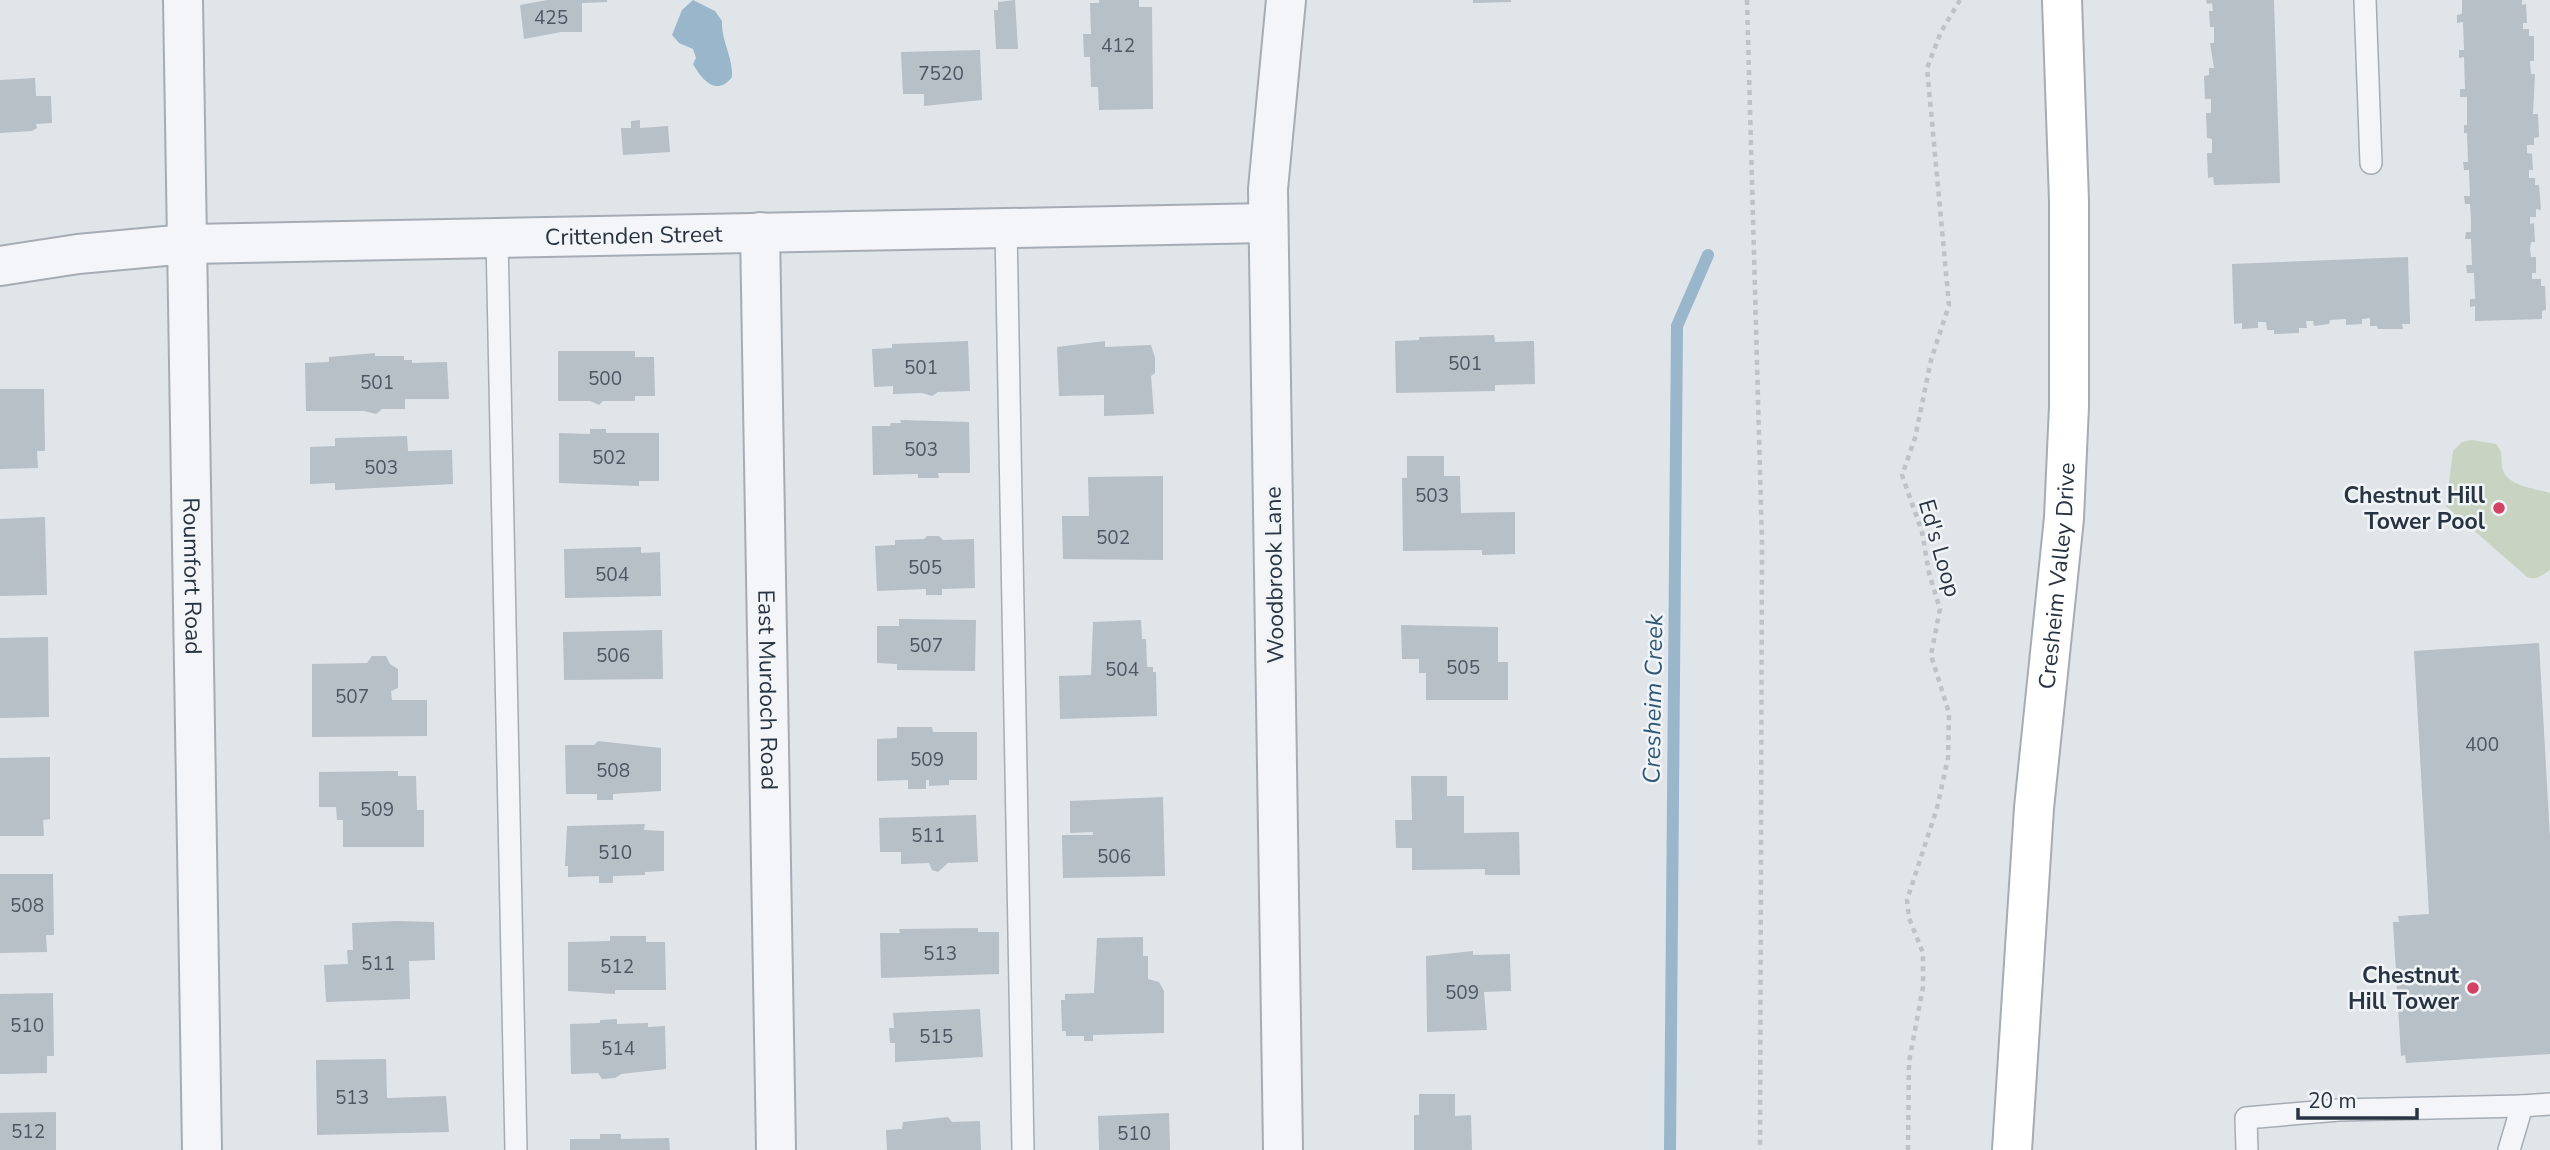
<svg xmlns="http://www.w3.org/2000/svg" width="2550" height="1150" viewBox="0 0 2550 1150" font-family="'Nunito Sans',sans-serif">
	<rect width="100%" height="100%" fill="#e0e5ea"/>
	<path fill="#c8d4c1" d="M2472,440L2496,444C2503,452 2501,456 2502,466C2504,486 2534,488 2550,493V570C2542,575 2536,581 2527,577L2446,506L2453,451L2462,442Z"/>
	<path fill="#9ab6cb" d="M693,0L715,11L722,21C721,41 733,56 732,77C716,98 701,78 693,64L696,58L693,49L679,43L672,35L682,10Z"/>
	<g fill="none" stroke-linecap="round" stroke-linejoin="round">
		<polyline stroke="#9ab6cb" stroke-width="12" points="1670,1150 1677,326 1708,255"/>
	</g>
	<g fill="#b7bfc7">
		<polygon points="547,0 607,0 607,2 582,3 582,32 561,32 524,39 520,5"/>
		<polygon points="1015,0 1018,49 996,49 994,10 998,10 998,2"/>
		<polygon points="1099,0 1139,0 1139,7 1152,7 1153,109 1099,110 1098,87 1091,87 1090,57 1084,57 1083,34 1091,34 1090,3 1099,3"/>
		<polygon points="1473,0 1511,0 1511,2 1473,3"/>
		<polygon points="2206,0 2274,0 2280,183 2214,185 2213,177 2208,178 2207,153 2212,153 2212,139 2207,138 2206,113 2211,113 2211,99 2205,99 2204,76 2209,75 2209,68 2214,68 2210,43 2214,43 2214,27 2210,27 2209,11 2213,11 2212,3 2207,4"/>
		<polygon points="2462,0 2522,0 2522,5 2526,4 2527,23 2523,23 2523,29 2529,29 2529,36 2534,36 2534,61 2530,61 2531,74 2535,74 2533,114 2538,114 2539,137 2534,138 2534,145 2527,145 2527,153 2532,154 2533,170 2529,170 2529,178 2535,178 2535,185 2539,185 2541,210 2536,209 2536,217 2530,217 2530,224 2534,223 2535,242 2531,242 2530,249 2531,257 2536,257 2536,273 2532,273 2532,279 2541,279 2541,286 2545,286 2546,310 2542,311 2542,319 2475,321 2475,306 2470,307 2470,299 2475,299 2474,273 2467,273 2466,265 2472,265 2471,239 2465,239 2466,232 2471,232 2471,219 2470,204 2465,204 2464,196 2470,196 2469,170 2464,170 2463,162 2468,162 2467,133 2464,133 2464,125 2467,125 2467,97 2460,97 2460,89 2465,89 2464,57 2459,58 2459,50 2464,50 2463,22 2457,23 2457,15 2462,14"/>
		<polygon points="980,50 982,100 924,106 924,94 903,94 901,52"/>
		<polygon points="35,78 36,96 51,96 52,123 36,124 37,128 32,131 0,133 0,80"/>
		<polygon points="640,120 640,128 668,126 670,152 623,155 621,128 631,128 631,121"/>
		<polygon points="2408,257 2410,324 2402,324 2403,329 2378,329 2377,326 2370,326 2370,318 2362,319 2362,324 2346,325 2346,319 2330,320 2329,324 2314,326 2313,321 2306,321 2307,328 2299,328 2299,333 2274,334 2274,330 2267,330 2266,322 2258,322 2258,328 2242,329 2242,323 2234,324 2232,264"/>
		<polygon points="1494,335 1495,342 1534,341 1535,384 1495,385 1495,391 1396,393 1395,341 1419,340 1419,337"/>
		<polygon points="968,341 970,391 938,392 932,396 922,393 893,394 893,386 874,387 872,349 892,348 892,344"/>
		<polygon points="1105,341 1105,347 1151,345 1155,358 1155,373 1151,376 1154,414 1104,416 1104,395 1059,396 1057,347"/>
		<polygon points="558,351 635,351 635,357 654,357 655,396 635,396 635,401 603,401 599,405 590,401 558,401"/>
		<polygon points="375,353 375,356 404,356 404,360 412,360 412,363 447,362 449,399 405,399 405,409 382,409 376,414 364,411 306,411 305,363 329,362 329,357"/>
		<polygon points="0,389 44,389 45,451 37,451 38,468 0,469"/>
		<polygon points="900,420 969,422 970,473 938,473 939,478 918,478 918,474 873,475 872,426 890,426 891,423 901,423"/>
		<polygon points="590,429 606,429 606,433 659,433 659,481 639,481 639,486 559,483 559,433 590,434"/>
		<polygon points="407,436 408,451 452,450 453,484 335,490 335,483 310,484 310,447 335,446 335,438"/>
		<polygon points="1407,456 1444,456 1444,476 1460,476 1461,513 1515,512 1515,554 1482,555 1482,550 1403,551 1402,478 1407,478"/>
		<polygon points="1163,476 1163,560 1063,559 1062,516 1089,516 1088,477"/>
		<polygon points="45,517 47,595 0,596 0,519"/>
		<polygon points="927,536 939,536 943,540 974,539 975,588 942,589 942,595 926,595 926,589 877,591 875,546 895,545 895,540 924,539"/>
		<polygon points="641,547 641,553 660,552 661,596 565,598 564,549"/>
		<polygon points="899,619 976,620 975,671 897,670 897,664 877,663 877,626 899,626"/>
		<polygon points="1141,620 1142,639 1146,639 1147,667 1153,667 1153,672 1156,672 1157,716 1060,719 1059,676 1091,675 1093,622"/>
		<polygon points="1401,625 1498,627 1498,662 1508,662 1508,700 1426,700 1426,673 1419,673 1419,659 1402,659"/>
		<polygon points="662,630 663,679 564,680 563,632"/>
		<polygon points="48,637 49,717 0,718 0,638"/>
		<polygon points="2539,643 2550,837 2550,1054 2406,1063 2405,1055 2401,1056 2393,922 2399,922 2398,916 2429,914 2414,651"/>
		<polygon points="372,656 386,656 390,664 398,669 398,688 391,691 392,700 427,700 427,736 312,737 312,664 367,663"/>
		<polygon points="897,727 932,727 933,732 977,732 977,780 949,780 949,785 929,786 929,780 926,780 926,789 908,789 908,780 877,781 877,739 897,738"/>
		<polygon points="598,741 661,748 661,791 613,794 613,800 597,800 597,794 566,794 565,745 594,745"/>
		<polygon points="50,757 50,819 43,820 44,836 0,836 0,758"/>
		<polygon points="398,771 398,776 416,776 417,810 424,810 424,847 343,847 343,820 337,820 336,807 319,807 319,772"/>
		<polygon points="1411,776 1447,776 1447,796 1464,796 1464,833 1519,832 1520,875 1485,875 1485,869 1412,870 1412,848 1396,848 1395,820 1412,820"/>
		<polygon points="1163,797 1165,876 1063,878 1062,835 1093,835 1093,832 1070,833 1070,801"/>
		<polygon points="976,815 978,862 948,863 938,872 932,870 929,863 901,864 901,852 880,852 879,818"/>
		<polygon points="645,824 644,830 664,831 664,871 645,872 645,875 613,876 613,883 599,883 599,876 568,877 568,866 565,866 567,826"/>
		<polygon points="0,874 53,874 54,935 46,935 47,952 0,953"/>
		<polygon points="396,921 434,922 435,960 409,961 410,999 326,1002 324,965 348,964 347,950 353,950 352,923"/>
		<polygon points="978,928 978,932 999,932 999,974 881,978 880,933 900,933 899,929"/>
		<polygon points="610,936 646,936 646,942 665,942 666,990 615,990 615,994 568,991 568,942 610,941"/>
		<polygon points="1143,937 1143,956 1148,956 1148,979 1159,982 1164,991 1164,1033 1093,1035 1093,1041 1084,1041 1084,1036 1066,1036 1066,1031 1062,1031 1061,1000 1065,1000 1065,994 1094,993 1097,938"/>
		<polygon points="1473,951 1473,955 1510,954 1511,991 1484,992 1487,1030 1427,1032 1426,956"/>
		<polygon points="53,993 54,1056 47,1056 47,1073 0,1074 0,994"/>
		<polygon points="980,1009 983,1057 895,1062 895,1043 890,1043 889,1028 894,1028 893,1013"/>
		<polygon points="617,1019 617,1024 648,1023 648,1027 665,1026 666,1069 621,1074 615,1078 602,1079 598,1073 571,1074 570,1024 600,1023 600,1020"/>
		<polygon points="386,1059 387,1098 446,1096 449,1132 317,1135 316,1060"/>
		<polygon points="1419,1094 1455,1094 1455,1116 1471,1115 1472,1150 1414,1150 1414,1115 1419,1115"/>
		<polygon points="56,1112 56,1150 0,1150 0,1113"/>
		<polygon points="1169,1113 1170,1150 1099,1150 1098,1116"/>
		<polygon points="948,1117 952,1122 980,1121 981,1150 887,1150 886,1130 902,1129 903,1122"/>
		<polygon points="600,1134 621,1134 621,1139 669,1138 670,1150 570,1150 570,1139 600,1139"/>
	</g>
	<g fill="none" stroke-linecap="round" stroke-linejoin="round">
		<g stroke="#a5acb4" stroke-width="24">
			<g id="lane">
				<polyline points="2365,0 2371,163"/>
				<polyline points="1006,228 1023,1150"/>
				<polyline points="497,238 516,1150"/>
				<polyline points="2247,1150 2246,1118 2339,1110 2522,1106"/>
				<polyline points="2509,1150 2522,1106 2550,1104"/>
			</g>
		</g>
		<g stroke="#a5acb4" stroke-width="42">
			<g id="street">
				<path id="s1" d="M183,0L202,1150"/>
				<path id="s2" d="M760,232L776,1150"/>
				<path id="s3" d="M0,266L78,254L187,244L1268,223"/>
				<polyline points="1283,1150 1268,189 1286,0"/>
			</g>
		</g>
		<g stroke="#a5acb4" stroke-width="42">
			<g id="secondary">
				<path id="s4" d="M2012,1150L2034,808L2064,518L2069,406V201L2062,0"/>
			</g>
		</g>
		<g stroke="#bec3c9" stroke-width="4.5" stroke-dasharray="5 5" stroke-linecap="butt">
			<polyline points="1747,0 1762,544 1760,1150"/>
			<polyline points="1908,1150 1909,1062 1923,987 1923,953 1909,918 1907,900 1937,808 1948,758 1949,713 1931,655 1940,609 1929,573 1922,532 1902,475 1915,438 1931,360 1949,305 1927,68 1941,32 1960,0"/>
		</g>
		<use href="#lane" stroke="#f3f5f8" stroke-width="21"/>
		<use href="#street" stroke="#f3f5f8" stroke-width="38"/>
		<use href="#secondary" stroke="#fff" stroke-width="38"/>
	</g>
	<g fill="#d34265" stroke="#f0f4f7" stroke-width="2.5">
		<circle cx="2499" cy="508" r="7"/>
		<circle cx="2473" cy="988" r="7"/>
	</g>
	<g text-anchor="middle" stroke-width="5" stroke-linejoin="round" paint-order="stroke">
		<g font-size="19" fill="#4c5763">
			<text x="551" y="24">425</text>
			<text x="1118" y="52">412</text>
			<text x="941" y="80">7520</text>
			<text x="1465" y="370">501</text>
			<text x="921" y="374">501</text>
			<text x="605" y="385">500</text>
			<text x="377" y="389">501</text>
			<text x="921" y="456">503</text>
			<text x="609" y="464">502</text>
			<text x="381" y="474">503</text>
			<text x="1432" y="502">503</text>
			<text x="1113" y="544">502</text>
			<text x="925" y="574">505</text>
			<text x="612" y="581">504</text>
			<text x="926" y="652">507</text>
			<text x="613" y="662">506</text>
			<text x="1463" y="674">505</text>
			<text x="1122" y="676">504</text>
			<text x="352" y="703">507</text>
			<text x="2482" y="751">400</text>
			<text x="927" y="766">509</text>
			<text x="613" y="777">508</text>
			<text x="377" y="816">509</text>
			<text x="928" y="842">511</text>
			<text x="615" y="859">510</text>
			<text x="1114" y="863">506</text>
			<text x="27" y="912">508</text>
			<text x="940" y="960">513</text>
			<text x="378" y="970">511</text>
			<text x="617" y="973">512</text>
			<text x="1462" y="999">509</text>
			<text x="27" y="1032">510</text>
			<text x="936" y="1043">515</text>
			<text x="618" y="1055">514</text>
			<text x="352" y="1104">513</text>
			<text x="28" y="1138">512</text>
			<text x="1134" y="1140">510</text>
		</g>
		<g font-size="23" fill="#283442" stroke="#f0f4f7">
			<text dy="8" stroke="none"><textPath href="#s3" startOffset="635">Crittenden Street</textPath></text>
			<text transform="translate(1940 548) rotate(74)" y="8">Ed's Loop</text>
			<text dy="8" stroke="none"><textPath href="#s1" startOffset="576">Roumfort Road</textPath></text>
			<text transform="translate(1274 575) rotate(-91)" y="8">Woodbrook Lane</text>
			<text dy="8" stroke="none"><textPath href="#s4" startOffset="576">Cresheim Valley Drive</textPath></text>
			<text dy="8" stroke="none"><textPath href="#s2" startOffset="458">East Murdoch Road</textPath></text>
		</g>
		<g font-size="23" font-weight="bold" fill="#283442" stroke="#f0f4f7" text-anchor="end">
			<text x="2485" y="503">Chestnut Hill<tspan x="2485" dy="26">Tower Pool</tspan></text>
			<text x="2459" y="983">Chestnut<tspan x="2459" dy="26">Hill Tower</tspan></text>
		</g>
		<g font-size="24" font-style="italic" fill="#315777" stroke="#f0f4f7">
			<text transform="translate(1653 699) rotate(-89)" y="8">Cresheim Creek</text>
		</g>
	</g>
	<path d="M2298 1108v10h119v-10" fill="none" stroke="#283442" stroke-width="3.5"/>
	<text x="2308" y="1108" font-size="21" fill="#283442" stroke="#f0f4f7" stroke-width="5" paint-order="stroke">20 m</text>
</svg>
